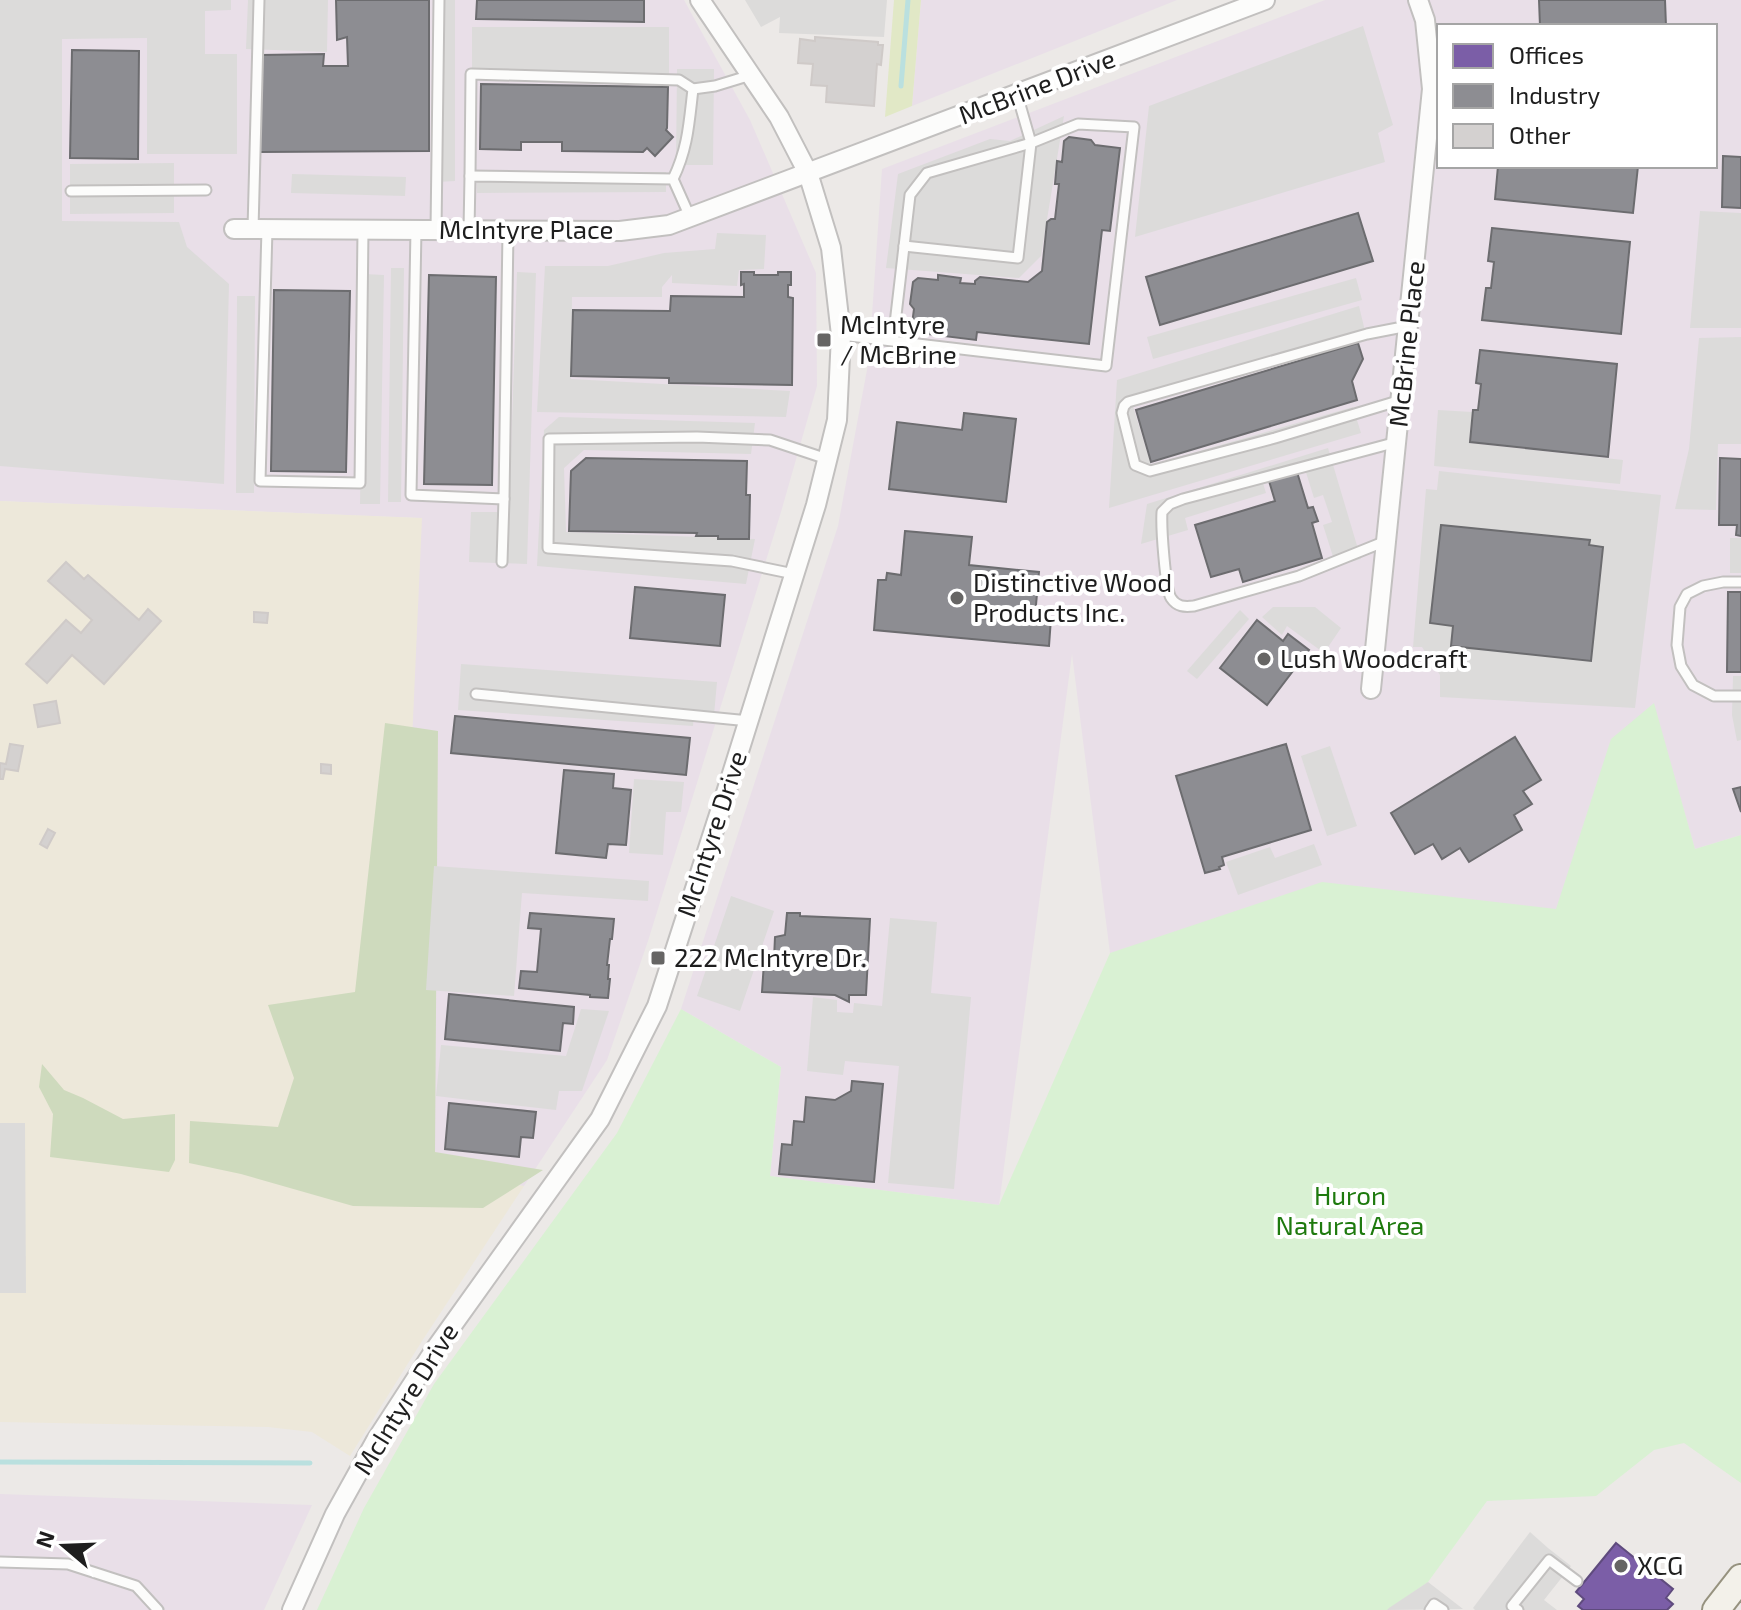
<svg xmlns="http://www.w3.org/2000/svg" width="1741" height="1610" viewBox="0 0 1741 1610" font-family="'Exo 2',sans-serif">
	<rect width="100%" height="100%" fill="#ece9e7"/>
	<g fill="#e9dfe8" fill-rule="evenodd">
		<polygon points="0,0 684,0 750,120 816,273 817,386 781,512 648,941 607,1060 524,1186 393,1167 421,518 0,501"/>
		<polygon points="921,0 1177,0 912,106"/>
		<path d="M1325,0H1741V835L1695,849L1653,704L1557,909L1110,953L1072,654L999,1205L770,1176L781,1067L681,1009L838,526L869,359L882,169ZM1439,26H1715V166H1439Z"/>
		<polygon points="0,1494 312,1505 264,1610 0,1610"/>
	</g>
	<polygon fill="#ede8da" points="0,501 422,518 393,1167 524,1186 422,1341 350,1456 312,1432 268,1427 0,1422"/>
	<polygon fill="#e1e8c6" points="894,0 921,0 912,106 885,117"/>
	<g fill="#cedabd">
		<polygon points="385,723 438,731 435,1152 543,1170 483,1208 353,1206 241,1174 189,1163 190,1121 278,1127 294,1078 268,1005 355,992"/>
		<polygon points="42,1064 64,1090 83,1098 123,1119 175,1114 175,1160 169,1172 50,1157 53,1114 39,1087"/>
	</g>
	<polygon fill="#d9f1d3" points="1654,703 1695,849 1741,835 1741,1483 1684,1443 1654,1450 1596,1496 1487,1501 1428,1582 1387,1610 317,1610 364,1508 434,1384 617,1133 681,1009 781,1067 770,1176 999,1205 1110,953 1322,882 1556,909 1611,739"/>
	<g fill="#dcdbda">
		<polygon points="0,0 231,0 231,10 205,11 205,54 237,54 237,154 147,154 147,38 62,39 62,221 179,222 187,247 229,284 224,484 0,466"/>
		<polygon points="248,0 328,0 327,52 246,49"/>
		<polygon points="437,0 455,0 455,181 437,182"/>
		<polygon points="745,0 887,0 884,37 779,33 780,17 761,27"/>
		<polygon points="1363,26 1393,125 1378,133 1385,162 1135,237 1149,106"/>
		<polygon points="472,27 669,27 669,74 472,73"/>
		<polygon points="677,69 714,69 713,165 676,165"/>
		<polygon points="1064,116 1041,256 1019,278 886,268 898,174 990,139 1010,141"/>
		<polygon points="174,163 174,213 70,214 70,164"/>
		<polygon points="476,172 666,172 666,192 477,193"/>
		<polygon points="292,174 406,177 405,196 291,193"/>
		<polygon points="1700,211 1741,213 1741,328 1690,328"/>
		<polygon points="717,233 766,235 764,269 739,270 737,286 672,283 672,275 662,287 662,297 572,297 571,379 790,391 786,417 537,412 545,266 608,266 664,253 715,249"/>
		<polygon points="391,268 404,268 401,502 388,502"/>
		<polygon points="517,272 536,273 527,564 469,562 471,512 509,512"/>
		<polygon points="364,274 384,275 380,504 360,504"/>
		<polygon points="1356,278 1362,300 1153,359 1147,337"/>
		<polygon points="237,296 255,296 254,493 236,493"/>
		<polygon points="1359,306 1365,331 1132,403 1151,465 1353,407 1361,433 1109,508 1117,380"/>
		<polygon points="1741,337 1741,444 1718,444 1716,510 1675,509 1689,449 1699,338"/>
		<polygon points="1438,410 1472,412 1469,443 1623,460 1620,484 1434,466"/>
		<polygon points="559,417 755,423 751,454 584,450 564,468 566,532 755,539 746,584 537,566 544,430"/>
		<polygon points="1328,448 1361,559 1336,566 1323,525 1332,522 1323,495 1314,498 1304,466 1262,480 1266,493 1185,518 1188,530 1141,544 1147,504"/>
		<polygon points="1439,471 1661,495 1635,708 1440,697 1440,675 1422,647 1413,647 1426,489 1437,490"/>
		<rect x="1730" y="538" width="11" height="35"/>
		<polygon points="1273,607 1315,607 1341,628 1324,653 1287,626 1282,635 1262,617"/>
		<polygon points="1240,610 1249,619 1197,679 1187,671"/>
		<polygon points="461,664 717,682 714,715 694,713 693,726 458,710"/>
		<polygon points="1733,676 1741,676 1741,740 1737,741 1732,715"/>
		<polygon points="1330,746 1357,826 1327,836 1301,756"/>
		<polygon points="634,779 684,782 681,812 666,812 663,855 629,853"/>
		<polygon points="1314,844 1322,865 1238,895 1226,862 1270,847 1275,858"/>
		<polygon points="434,866 649,881 648,901 522,893 514,996 426,990"/>
		<polygon points="731,896 774,911 740,1011 697,996"/>
		<polygon points="890,918 937,922 931,993 971,997 954,1189 888,1183 899,1066 845,1061 843,1075 807,1071 813,997 837,1000 837,1012 853,1013 854,1003 882,1006"/>
		<polygon points="581,1009 609,1011 582,1091 559,1091 556,1110 436,1096 441,1045 566,1056"/>
		<polygon points="0,1123 25,1123 26,1293 0,1293"/>
		<polygon points="1530,1532 1548,1548 1571,1566 1544,1600 1557,1610 1475,1610 1473,1608"/>
		<polygon points="1428,1582 1463,1609 1387,1610 1389,1608"/>
	</g>
	<polygon fill="#7b5ea7" stroke="#5f4b7e" stroke-width="2" points="1616,1543 1673,1589 1666,1598 1673,1604 1667,1610 1583,1610 1578,1606 1584,1599 1576,1592"/>
	<g fill="#8d8d92" stroke="#6c6c6f" stroke-width="2">
		<polygon points="336,0 429,0 429,151 260,152 261,55 324,54 323,66 348,66 347,37 337,40"/>
		<polygon points="477,0 644,0 644,22 476,19"/>
		<polygon points="1539,0 1665,0 1666,26 1540,26"/>
		<polygon points="72,50 139,51 138,159 70,158"/>
		<polygon points="481,84 668,87 667,128 666,130 673,137 655,156 647,148 643,152 562,151 562,142 521,142 521,150 480,149"/>
		<polygon points="1069,137 1091,140 1095,145 1120,148 1110,231 1102,230 1089,344 977,332 976,340 911,332 914,309 910,304 913,282 918,278 938,280 938,275 961,278 960,283 975,284 975,281 980,277 1028,282 1042,271 1047,222 1051,219 1055,219 1059,184 1055,184 1057,161 1062,162 1064,141"/>
		<polygon points="1723,156 1741,157 1741,208 1722,207"/>
		<polygon points="1498,166 1638,166 1633,213 1495,199"/>
		<polygon points="1358,213 1373,261 1160,325 1146,277"/>
		<polygon points="1492,228 1630,242 1621,334 1482,320 1486,288 1491,288 1494,262 1488,261"/>
		<polygon points="741,272 754,272 754,275 778,275 778,272 791,272 791,285 788,285 788,297 793,298 792,385 669,383 669,378 571,376 573,310 670,311 671,296 744,297 744,284 741,285"/>
		<polygon points="429,275 496,277 492,485 424,484"/>
		<polygon points="274,290 350,291 346,472 271,471"/>
		<polygon points="1358,343 1363,359 1352,381 1357,400 1151,462 1136,410"/>
		<polygon points="1480,350 1617,364 1608,457 1470,442 1473,410 1478,410 1481,384 1476,383"/>
		<polygon points="964,413 1016,419 1006,502 889,489 897,422 962,430"/>
		<polygon points="586,458 747,461 746,495 750,495 749,539 718,539 718,536 696,536 697,533 569,531 571,471"/>
		<polygon points="1720,458 1741,459 1741,536 1736,535 1737,525 1719,525"/>
		<polygon points="1297,472 1308,508 1313,507 1318,521 1312,523 1322,558 1243,582 1239,569 1211,577 1195,525 1275,501 1269,481"/>
		<polygon points="1441,525 1590,540 1589,545 1603,547 1591,661 1451,646 1453,626 1430,623"/>
		<polygon points="905,531 972,537 969,565 1039,572 1035,616 1051,618 1049,646 874,630 878,580 886,580 887,573 901,575"/>
		<polygon points="635,587 725,595 720,646 630,638"/>
		<polygon points="1728,592 1741,592 1741,672 1727,672"/>
		<polygon points="1257,620 1283,641 1288,634 1309,650 1267,705 1220,668"/>
		<polygon points="455,716 690,738 686,775 451,753"/>
		<polygon points="1515,737 1541,780 1523,791 1532,804 1514,815 1522,830 1469,862 1460,848 1442,859 1433,844 1415,854 1391,813"/>
		<polygon points="1286,744 1311,830 1222,857 1224,865 1219,867 1220,869 1205,873 1176,776"/>
		<polygon points="564,770 614,774 613,788 631,790 626,845 608,844 606,858 556,853"/>
		<polygon points="1741,787 1741,812 1733,789"/>
		<polygon points="530,913 614,919 612,939 610,939 607,965 609,965 608,979 610,979 608,998 590,997 590,995 519,988 521,971 537,972 541,929 528,928"/>
		<polygon points="787,913 800,913 800,916 870,919 866,995 849,995 849,1002 835,995 762,992 764,962 774,959 775,937 785,935"/>
		<polygon points="449,994 574,1007 573,1024 563,1023 560,1051 445,1039"/>
		<polygon points="852,1081 883,1084 874,1182 779,1174 782,1144 792,1145 794,1121 804,1122 806,1097 835,1100 851,1091"/>
		<polygon points="449,1103 536,1112 533,1138 521,1137 519,1157 445,1149"/>
	</g>
	<g fill="none" stroke-linecap="round" stroke-linejoin="round">
		<g stroke="#bae0df" stroke-width="5">
			<polyline points="901,86 908,0"/>
			<polyline points="0,1462 310,1463"/>
		</g>
	</g>
	<g fill="#d4d1d0" stroke="#cfcac8" stroke-width="2">
		<polygon points="815,37 878,42 878,45 883,45 881,65 877,64 874,106 826,102 827,86 811,85 813,64 798,63 800,39 815,41"/>
		<polygon points="66,562 84,579 88,575 139,620 148,609 161,621 104,684 72,655 47,683 26,664 66,620 81,633 92,620 48,581"/>
		<polygon points="254,612 268,613 267,623 254,622"/>
		<polygon points="56,701 60,723 38,727 34,705"/>
		<polygon points="10,744 23,746 18,771 5,769 3,779 0,779 0,763 6,764"/>
		<polygon points="321,764 331,765 331,774 321,773"/>
		<polygon points="48,829 55,833 47,848 40,844"/>
	</g>
	<g fill="none" stroke-linecap="round" stroke-linejoin="round">
		<g stroke="#c2c0bf" stroke-width="13">
			<g id="lane">
				<polyline points="693,89 715,86 751,75"/>
				<path d="M470,176L471,74L679,80L693,89C689,123 688,148 673,179"/>
				<polyline points="71,191 206,190"/>
				<polyline points="253,229 259,0"/>
				<polyline points="267,229 260,481 360,483 363,230"/>
				<polyline points="416,230 411,495 504,499 508,231"/>
				<polyline points="436,230 439,0"/>
				<polyline points="469,230 470,176 673,179 690,217"/>
				<polyline points="904,246 1018,258 1031,143 1017,94"/>
				<polyline points="841,335 1106,366 1134,127 1078,124 1031,143 927,173 910,195 893,341"/>
				<polyline points="1401,400 1275,438 1150,471 1135,465 1122,413 1124,406 1128,402 1367,334 1408,326"/>
				<path d="M1386,541L1299,576L1194,606C1184,607 1177,607 1171,598C1165,588 1161,526 1162,512L1170,504L1183,499L1397,442"/>
				<polyline points="502,562 504,499"/>
				<polyline points="794,574 732,561 548,548 549,439 697,437 770,440 827,459"/>
				<polyline points="1741,582 1723,582 1703,586 1687,594 1680,607 1677,645 1681,666 1693,685 1714,696 1741,696"/>
				<polyline points="476,694 749,721"/>
				<polyline points="0,1562 68,1564 136,1586 158,1610"/>
				<polyline points="1430,1610 1434,1604 1443,1610"/>
				<polyline points="1518,1610 1512,1606 1549,1560 1577,1581"/>
			</g>
		</g>
		<g stroke="#c2c0bf" stroke-width="22">
			<g id="street">
				<polyline points="234,229 620,231 669,225 1265,0"/>
				<polyline points="1371,689 1432,89 1425,20 1418,0"/>
				<polyline points="292,1610 335,1514 375,1442 436,1348 600,1119 657,1006 725,796 816,505 837,420 841,335 831,248 808,173 779,117 700,0"/>
			</g>
		</g>
		<g stroke="#96927f" stroke-width="30">
			<polyline id="secondary" points="1716,1610 1741,1578"/>
		</g>
		<use href="#lane" stroke="#fcfcfb" stroke-width="9"/>
		<use href="#street" stroke="#fcfcfb" stroke-width="18"/>
		<use href="#secondary" stroke="#f3f1ea" stroke-width="26"/>
	</g>
	<g fill="#666564" stroke="#fff" stroke-width="3">
		<rect x="816" y="332" width="16" height="16" rx="4"/>
		<circle cx="957" cy="598" r="8"/>
		<circle cx="1264" cy="659" r="8"/>
		<rect x="650" y="950" width="16" height="16" rx="4"/>
		<circle cx="1621" cy="1566" r="8"/>
	</g>
	<g text-anchor="middle" stroke-width="8" stroke-linejoin="round" paint-order="stroke">
		<g font-size="26" fill="#1e1e1e" stroke="#fff">
			<text transform="translate(1037 87) rotate(-21)" y="9">McBrine Drive</text>
			<text x="526" y="239">McIntyre Place</text>
			<text transform="translate(1407 344) rotate(-84)" y="9">McBrine Place</text>
			<text transform="translate(712 834) rotate(-72)" y="9">McIntyre Drive</text>
			<text transform="translate(406 1399) rotate(-58)" y="9">McIntyre Drive</text>
		</g>
		<g font-size="26" fill="#1e1e1e" stroke="#fff" text-anchor="start">
			<text x="840" y="334">McIntyre<tspan x="840" dy="30">/ McBrine</tspan></text>
			<text x="973" y="592">Distinctive Wood<tspan x="973" dy="30">Products Inc.</tspan></text>
			<text x="1280" y="668">Lush Woodcraft</text>
			<text x="674" y="967">222 McIntyre Dr.</text>
			<text x="1637" y="1575">XCG</text>
		</g>
		<g font-size="26" fill="#1e7a0e" stroke="#fff">
			<text x="1350" y="1205">Huron<tspan x="1350" dy="30">Natural Area</tspan></text>
		</g>
	</g>
	<rect x="1437" y="24" width="280" height="144" fill="#ffffff" stroke="#a5a5a5" stroke-width="2"/>
	<rect x="1453" y="44" width="40" height="24" fill="#7b5ea7" stroke="#a5a5a5" stroke-width="2"/>
	<text x="1509" y="64" font-size="24" fill="#1e1e1e">Offices</text>
	<rect x="1453" y="84" width="40" height="24" fill="#8d8d92" stroke="#a5a5a5" stroke-width="2"/>
	<text x="1509" y="104" font-size="24" fill="#1e1e1e">Industry</text>
	<rect x="1453" y="124" width="40" height="24" fill="#d4d1d0" stroke="#a5a5a5" stroke-width="2"/>
	<text x="1509" y="144" font-size="24" fill="#1e1e1e">Other</text>
	<g transform="translate(64 1546) rotate(289)" stroke="#ffffff" stroke-width="6" paint-order="stroke">
	<path d="M0-6L14 30L0 20L-14 30Z" fill="#1e1e1e"/>
	<text y="-12" font-size="22" font-weight="bold" text-anchor="middle" fill="#1e1e1e">N</text>
	</g>
</svg>
